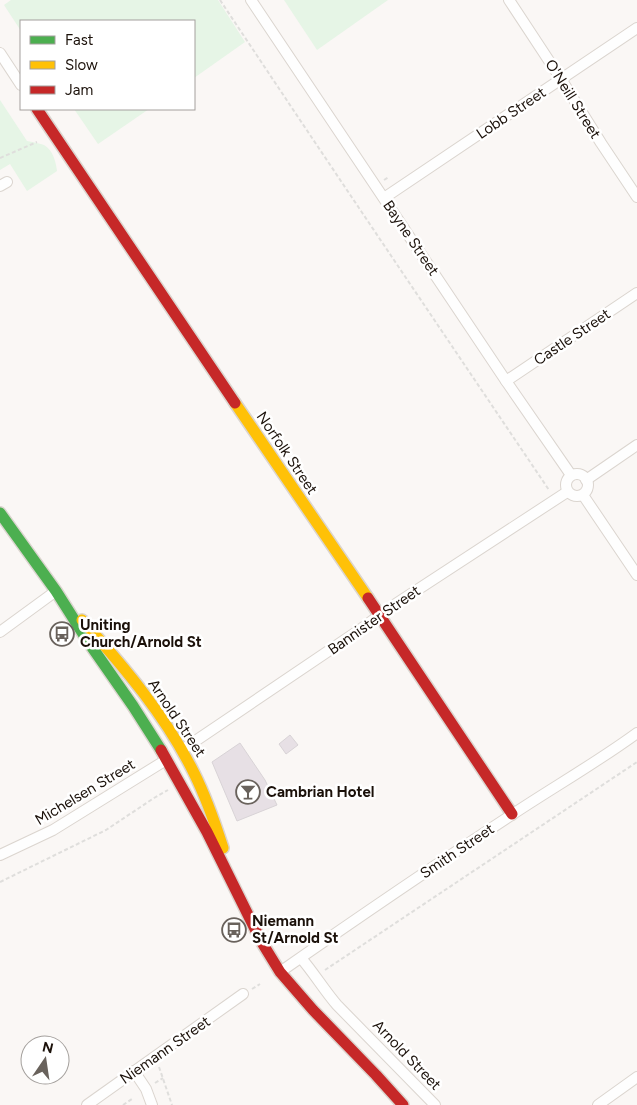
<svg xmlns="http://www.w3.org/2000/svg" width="637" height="1105" viewBox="0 0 637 1105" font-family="Figtree,sans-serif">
	<rect width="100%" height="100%" fill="#faf7f5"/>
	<g fill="#e6f5e6">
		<polygon points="11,0 218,0 245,42 194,78 194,21 21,21 21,31 4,5"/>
		<polygon points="284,0 388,0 317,50"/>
		<path d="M0,100L27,141C32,142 39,143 44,145C53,150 56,162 57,171L27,191L10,164L0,170Z"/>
		<polygon points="74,109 149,109 98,144"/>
	</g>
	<g fill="#e7e0e5" stroke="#d8d3d6">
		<polygon points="290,735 298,745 286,754 279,744"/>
		<polygon points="240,743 265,780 277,805 237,821 212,762"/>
	</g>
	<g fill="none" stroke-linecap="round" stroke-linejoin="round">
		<g stroke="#dbd5cf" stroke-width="12">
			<g id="street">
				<polyline points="251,0 506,381 571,475"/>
				<polyline points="509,0 561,79 601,143 637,197"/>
				<polyline points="0,53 21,85"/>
				<polyline points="0,186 7,182"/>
				<polyline points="384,198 637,28"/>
				<polyline points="506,381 637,293"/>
				<circle cx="577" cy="485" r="11"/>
				<polyline points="586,480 637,445"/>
				<polyline points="583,495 637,575"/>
				<polyline points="0,632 56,591"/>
				<polyline points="182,750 358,631 388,609 567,492"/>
				<polyline points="0,855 53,830 166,760"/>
				<path d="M301,958C314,973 324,990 337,1005L435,1105"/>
				<path d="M280,972C356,919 432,867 510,816C552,788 596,763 637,733"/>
				<polyline points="134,1071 146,1089 152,1105"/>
				<polyline points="87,1105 243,994"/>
				<polyline points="598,1105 637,1077"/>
			</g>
		</g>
		<g stroke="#dbd5cf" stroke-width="14">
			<polyline id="fast" points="0,513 56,591 87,640 133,706 161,750"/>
		</g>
		<g stroke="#dbd5cf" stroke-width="14">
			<g id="slow">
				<polyline points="235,403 368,598"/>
				<path d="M82,620C124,667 166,716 194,773C206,797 215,823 223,848"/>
			</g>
		</g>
		<g stroke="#dbd5cf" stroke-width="14">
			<g id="jam">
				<polyline points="37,109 235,403"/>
				<polyline points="368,598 512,814"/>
				<polyline points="161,750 207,832 261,941 280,972 313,1010 376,1075 403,1105"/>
			</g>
		</g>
		<g stroke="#dfdedc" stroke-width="2" stroke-dasharray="4 2.5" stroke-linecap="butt">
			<path d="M220,0C329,164 439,327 549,490"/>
			<polyline points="0,158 37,142"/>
			<polyline points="384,180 389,177"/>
			<polyline points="0,882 106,830 154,798 168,790"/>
			<polyline points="325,970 637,762"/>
			<polyline points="252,989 260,984"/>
			<polyline points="159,1067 172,1105"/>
			<polyline points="155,1083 163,1078"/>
			<polyline points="123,1105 132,1099"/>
		</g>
		<use href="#street" stroke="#fefefe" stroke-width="10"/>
		<use href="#fast" stroke="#4caf50" stroke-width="11"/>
		<use href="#slow" stroke="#ffc107" stroke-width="11"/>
		<use href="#jam" stroke="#c62828" stroke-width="11"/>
	</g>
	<defs>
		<g id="bus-ring" transform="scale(1.25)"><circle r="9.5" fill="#fff" stroke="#69625c" stroke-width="1.5"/><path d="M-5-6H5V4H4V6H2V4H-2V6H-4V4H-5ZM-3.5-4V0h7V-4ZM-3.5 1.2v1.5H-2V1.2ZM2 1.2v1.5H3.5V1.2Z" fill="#69625c"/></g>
		<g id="bar-ring" transform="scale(1.25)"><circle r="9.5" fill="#fff" stroke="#69625c" stroke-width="1.5"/><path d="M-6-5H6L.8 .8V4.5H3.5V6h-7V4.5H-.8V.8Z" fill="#69625c"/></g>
	</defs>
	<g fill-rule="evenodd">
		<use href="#bus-ring" x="62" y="634"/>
		<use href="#bar-ring" x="248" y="792"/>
		<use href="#bus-ring" x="234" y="930"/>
	</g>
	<g text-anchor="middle" stroke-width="5" stroke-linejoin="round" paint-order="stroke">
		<g font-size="15" fill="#1b110a" stroke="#fff">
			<text transform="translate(573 99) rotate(58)" y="5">O'Neill Street</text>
			<text transform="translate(511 113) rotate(-34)" y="5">Lobb Street</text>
			<text transform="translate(411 238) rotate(56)" y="5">Bayne Street</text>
			<text transform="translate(572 337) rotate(-34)" y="5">Castle Street</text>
			<text transform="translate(287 453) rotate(56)" y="5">Norfolk Street</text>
			<text transform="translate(374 620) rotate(-35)" y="5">Bannister Street</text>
			<text transform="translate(177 718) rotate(56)" y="5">Arnold Street</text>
			<text transform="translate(85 792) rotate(-31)" y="5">Michelsen Street</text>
			<text transform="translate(457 851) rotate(-34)" y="5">Smith Street</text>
			<text transform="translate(165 1050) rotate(-35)" y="5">Niemann Street</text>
			<text transform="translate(407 1055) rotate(46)" y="5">Arnold Street</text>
		</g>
		<g font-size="15" font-weight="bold" fill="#1b110a" stroke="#fff" text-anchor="start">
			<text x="80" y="630">Uniting<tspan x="80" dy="17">Church/Arnold St</tspan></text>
			<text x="266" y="797">Cambrian Hotel</text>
			<text x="252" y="926">Niemann<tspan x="252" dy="17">St/Arnold St</tspan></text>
		</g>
	</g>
	<rect x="20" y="20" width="175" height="90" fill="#ffffff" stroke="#a4a09d"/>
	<rect x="30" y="36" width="25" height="8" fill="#4caf50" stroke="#a4a09d"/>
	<text x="65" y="45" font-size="15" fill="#1b110a">Fast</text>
	<rect x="30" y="61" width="25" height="8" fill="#ffc107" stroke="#a4a09d"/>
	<text x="65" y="70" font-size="15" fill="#1b110a">Slow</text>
	<rect x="30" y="86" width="25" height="8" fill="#c62828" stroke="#a4a09d"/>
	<text x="65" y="95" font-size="15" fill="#1b110a">Jam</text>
	<g transform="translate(45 1060) rotate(13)"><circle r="24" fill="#ffffff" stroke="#a4a09d"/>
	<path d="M0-4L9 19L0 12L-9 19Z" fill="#69625c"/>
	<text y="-8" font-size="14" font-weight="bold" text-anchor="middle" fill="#1b110a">N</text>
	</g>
</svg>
